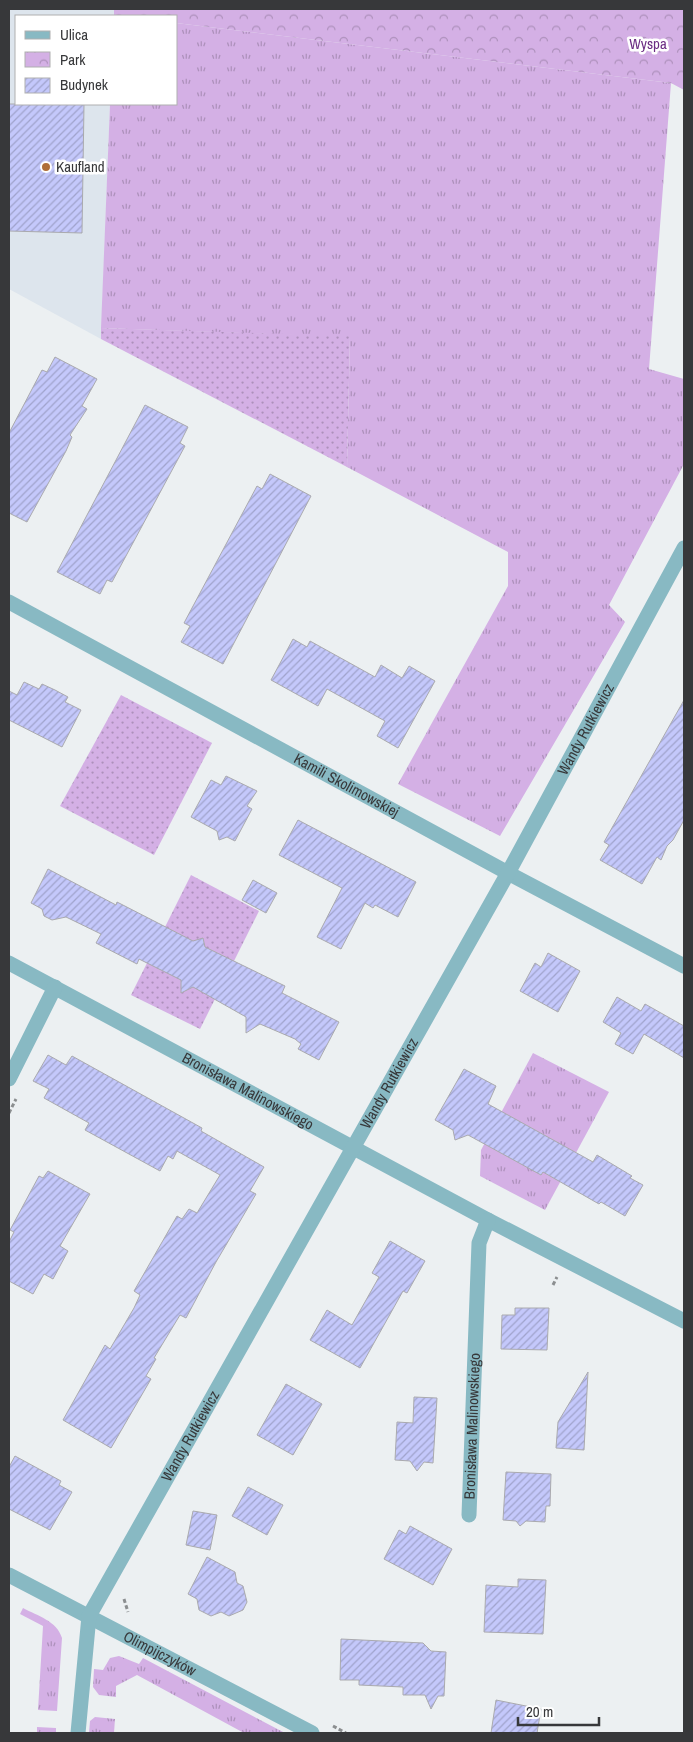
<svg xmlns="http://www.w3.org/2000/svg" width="693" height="1742" viewBox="0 0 693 1742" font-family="'Archivo Narrow',sans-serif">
	<defs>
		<pattern id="grass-tufts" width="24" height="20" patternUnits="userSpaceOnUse" patternTransform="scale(1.25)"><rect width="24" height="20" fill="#d4b0e5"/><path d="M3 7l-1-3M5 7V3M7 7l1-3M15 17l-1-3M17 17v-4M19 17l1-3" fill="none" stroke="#ad90bb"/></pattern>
		<pattern id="park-crowns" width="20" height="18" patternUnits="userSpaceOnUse" patternTransform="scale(1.25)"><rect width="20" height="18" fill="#d4b0e5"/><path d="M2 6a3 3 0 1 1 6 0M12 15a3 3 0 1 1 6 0" fill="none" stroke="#ad90bb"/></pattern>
		<pattern id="garden-dots" width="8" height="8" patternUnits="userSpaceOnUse" patternTransform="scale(1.25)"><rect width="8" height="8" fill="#d4b0e5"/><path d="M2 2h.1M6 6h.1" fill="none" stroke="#ad90bb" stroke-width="1.8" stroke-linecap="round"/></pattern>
		<pattern id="building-hatch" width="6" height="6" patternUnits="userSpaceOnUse" patternTransform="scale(1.25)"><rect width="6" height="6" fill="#c4c8fb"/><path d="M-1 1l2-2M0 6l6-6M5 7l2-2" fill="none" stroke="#a0a3cc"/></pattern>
	</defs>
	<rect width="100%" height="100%" fill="#ecf0f2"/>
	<polygon fill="#dde5ed" points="9,9 114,9 114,16 16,16 16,104 110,104 101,339 9,289"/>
	<g fill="url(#grass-tufts)">
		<polygon points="176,23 671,83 649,369 684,379 684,464 609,605 625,622 500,836 398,784 508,586 508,552 347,467 350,337 101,328 110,104 176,104"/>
		<polygon points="533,1053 609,1092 545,1210 480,1176 481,1150"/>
		<path d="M23,1608C38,1616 57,1621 62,1638L57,1711L38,1710L43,1626L20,1614Z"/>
		<polygon points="119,1656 139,1664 143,1658 285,1733 244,1733 137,1675 116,1686 116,1697 99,1695 93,1687 94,1669 103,1670 110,1658"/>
		<polygon points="95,1717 115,1719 114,1733 89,1733 90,1721"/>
		<polygon points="37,1727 56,1728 56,1733 37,1733"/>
	</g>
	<polygon fill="url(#park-crowns)" points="114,9 684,9 684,90 671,83 176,23 176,16 114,16"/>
	<g fill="url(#garden-dots)">
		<polygon points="101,328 350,336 347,467 101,339"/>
		<polygon points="121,695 212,743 154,855 60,806"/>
		<polygon points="191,875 259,911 200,1029 131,995"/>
	</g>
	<g fill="url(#building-hatch)" stroke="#aaaaae">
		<polygon points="9,104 84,104 82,233 9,231"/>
		<polygon points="55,357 97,379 82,406 87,409 70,435 72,437 66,451 27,522 9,513 9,433 42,370 47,372"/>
		<polygon points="145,405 188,427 180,443 185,446 112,582 107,580 100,594 57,572"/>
		<polygon points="270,474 311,496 223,664 181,642 190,626 184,623 257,486 262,489"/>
		<polygon points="293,639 307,647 310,641 375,677 381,665 402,678 409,666 435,681 398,748 377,736 385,721 327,689 318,706 271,680"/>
		<polygon points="24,682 39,689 42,684 55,690 68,697 65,702 81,710 62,747 9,720 9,691 17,695"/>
		<polygon points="684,700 684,820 673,840 667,846 661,860 657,857 642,884 600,860 609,845 604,842"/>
		<polygon points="226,776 257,791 247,806 252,809 235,841 227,837 219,840 217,831 191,817 211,780 221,785"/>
		<polygon points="298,820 416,882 398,917 375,905 373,908 365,903 341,949 317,937 342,888 279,855"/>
		<polygon points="48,869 116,905 117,902 193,941 203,938 205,947 285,986 282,993 339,1022 319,1060 298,1049 301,1044 295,1039 260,1024 246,1033 246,1017 193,987 181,993 181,980 139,959 137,964 96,943 101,934 66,917 52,920 44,916 42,909 31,903"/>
		<polygon points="253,880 277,893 266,913 242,900"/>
		<polygon points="548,953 580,971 558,1012 520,991 535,963 541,967"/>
		<polygon points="617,997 641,1011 645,1004 684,1026 684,1058 644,1034 633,1054 615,1044 621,1033 603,1022"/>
		<polygon points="48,1055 66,1065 72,1056 202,1128 201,1131 264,1167 250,1191 256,1194 216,1262 186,1318 180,1315 154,1358 156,1359 146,1376 151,1379 111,1448 63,1420 105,1345 110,1349 134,1308 140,1295 134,1291 177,1216 182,1219 189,1209 197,1213 220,1175 177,1151 173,1159 168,1156 160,1171 85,1130 89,1123 44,1098 49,1089 33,1081"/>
		<polygon points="464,1069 496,1086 488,1104 593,1162 597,1155 632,1176 630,1178 643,1185 625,1216 601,1202 599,1204 543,1172 541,1175 468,1135 455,1140 453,1130 435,1120"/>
		<polygon points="48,1171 90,1194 60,1246 68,1251 53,1279 44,1274 33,1294 9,1281 9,1242 14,1232 10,1230 39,1176 43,1178"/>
		<polygon points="390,1241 425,1261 407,1293 403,1291 360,1368 310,1340 327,1310 352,1325 379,1277 372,1273"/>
		<polygon points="515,1308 549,1308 547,1350 501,1349 502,1315 515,1315"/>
		<polygon points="588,1372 584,1450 556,1448 558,1422"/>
		<polygon points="286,1384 322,1404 293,1455 257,1435"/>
		<polygon points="414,1397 437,1398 433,1463 424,1462 417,1471 410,1461 395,1460 397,1422 413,1423"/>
		<polygon points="15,1456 61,1481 59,1485 72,1492 50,1530 9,1509 9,1467"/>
		<polygon points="506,1472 551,1474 550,1506 546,1506 545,1522 526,1521 520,1526 516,1521 503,1520"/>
		<polygon points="248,1487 283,1505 267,1535 232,1516"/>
		<polygon points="193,1511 217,1515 210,1550 186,1545"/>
		<polygon points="410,1526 452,1549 433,1585 384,1559 399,1530 406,1534"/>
		<polygon points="207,1557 235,1572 237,1583 243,1586 247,1602 243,1610 229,1616 221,1612 211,1616 199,1610 197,1599 188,1594"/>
		<polygon points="518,1579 546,1580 543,1634 484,1632 486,1585 518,1587"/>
		<polygon points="341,1639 423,1643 431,1651 446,1652 444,1696 438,1696 431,1709 425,1695 403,1695 403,1687 359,1685 359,1680 340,1680"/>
		<polygon points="496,1700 541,1709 537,1733 491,1733"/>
	</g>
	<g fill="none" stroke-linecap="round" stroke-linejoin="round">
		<g stroke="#8b8e90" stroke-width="3" stroke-dasharray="4 2.5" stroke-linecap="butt">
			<polyline points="9,1113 16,1099"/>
			<polyline points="553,1285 557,1277"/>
			<polyline points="124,1599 128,1612"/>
			<polyline points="333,1726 346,1733"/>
		</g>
		<g stroke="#88b9c3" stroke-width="15">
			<path id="s1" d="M9,602L508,873L684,966"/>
			<path id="s2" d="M9,963L488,1220L684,1321"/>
			<polyline points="9,1079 55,987"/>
			<path id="s3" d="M469,1515L479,1243L488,1220"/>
			<path id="s4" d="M9,1575L312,1733"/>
			<path id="s5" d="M78,1733L89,1616L508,873L684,548"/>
		</g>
	</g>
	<circle fill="#af6e38" stroke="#fff" stroke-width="2" cx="46" cy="167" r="5"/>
	<g text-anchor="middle" stroke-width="5" stroke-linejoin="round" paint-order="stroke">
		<g font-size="15" fill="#6b2c83" stroke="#fff">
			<text x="648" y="49">Wyspa</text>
		</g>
		<g font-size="15" fill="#37383a" stroke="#fff" text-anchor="start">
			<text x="56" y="172">Kaufland</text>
		</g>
		<g font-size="15" fill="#37383a" stroke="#fff">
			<text dy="5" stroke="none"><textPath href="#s5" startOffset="1134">Wandy Rutkiewicz</textPath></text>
			<text dy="5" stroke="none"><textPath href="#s1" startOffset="384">Kamili Skolimowskiej</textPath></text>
			<text dy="5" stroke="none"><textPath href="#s5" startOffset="729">Wandy Rutkiewicz</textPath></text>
			<text dy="5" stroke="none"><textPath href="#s2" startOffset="271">Bronisława Malinowskiego</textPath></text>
			<text dy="5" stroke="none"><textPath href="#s3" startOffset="89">Bronisława Malinowskiego</textPath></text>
			<text dy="5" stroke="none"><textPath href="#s5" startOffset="324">Wandy Rutkiewicz</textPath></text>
			<text dy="5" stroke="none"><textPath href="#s4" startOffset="170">Olimpijczyków</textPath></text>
		</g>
	</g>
	<rect width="693" height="1742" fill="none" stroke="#37383a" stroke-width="20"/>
	<rect x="15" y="15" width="162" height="90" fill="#ffffff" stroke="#afafb0"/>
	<rect x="25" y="31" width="25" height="8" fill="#88b9c3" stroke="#afafb0"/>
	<text x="60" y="40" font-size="15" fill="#37383a">Ulica</text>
	<rect x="25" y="52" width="25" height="15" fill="url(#park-crowns)" stroke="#afafb0"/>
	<text x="60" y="65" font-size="15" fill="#37383a">Park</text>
	<rect x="25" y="78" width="25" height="15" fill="url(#building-hatch)" stroke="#afafb0"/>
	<text x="60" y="90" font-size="15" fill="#37383a">Budynek</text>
	<path d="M518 1717v8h81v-8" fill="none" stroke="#37383a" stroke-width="2.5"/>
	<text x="526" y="1717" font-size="15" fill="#37383a" stroke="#ffffff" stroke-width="4" paint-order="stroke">20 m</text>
</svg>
